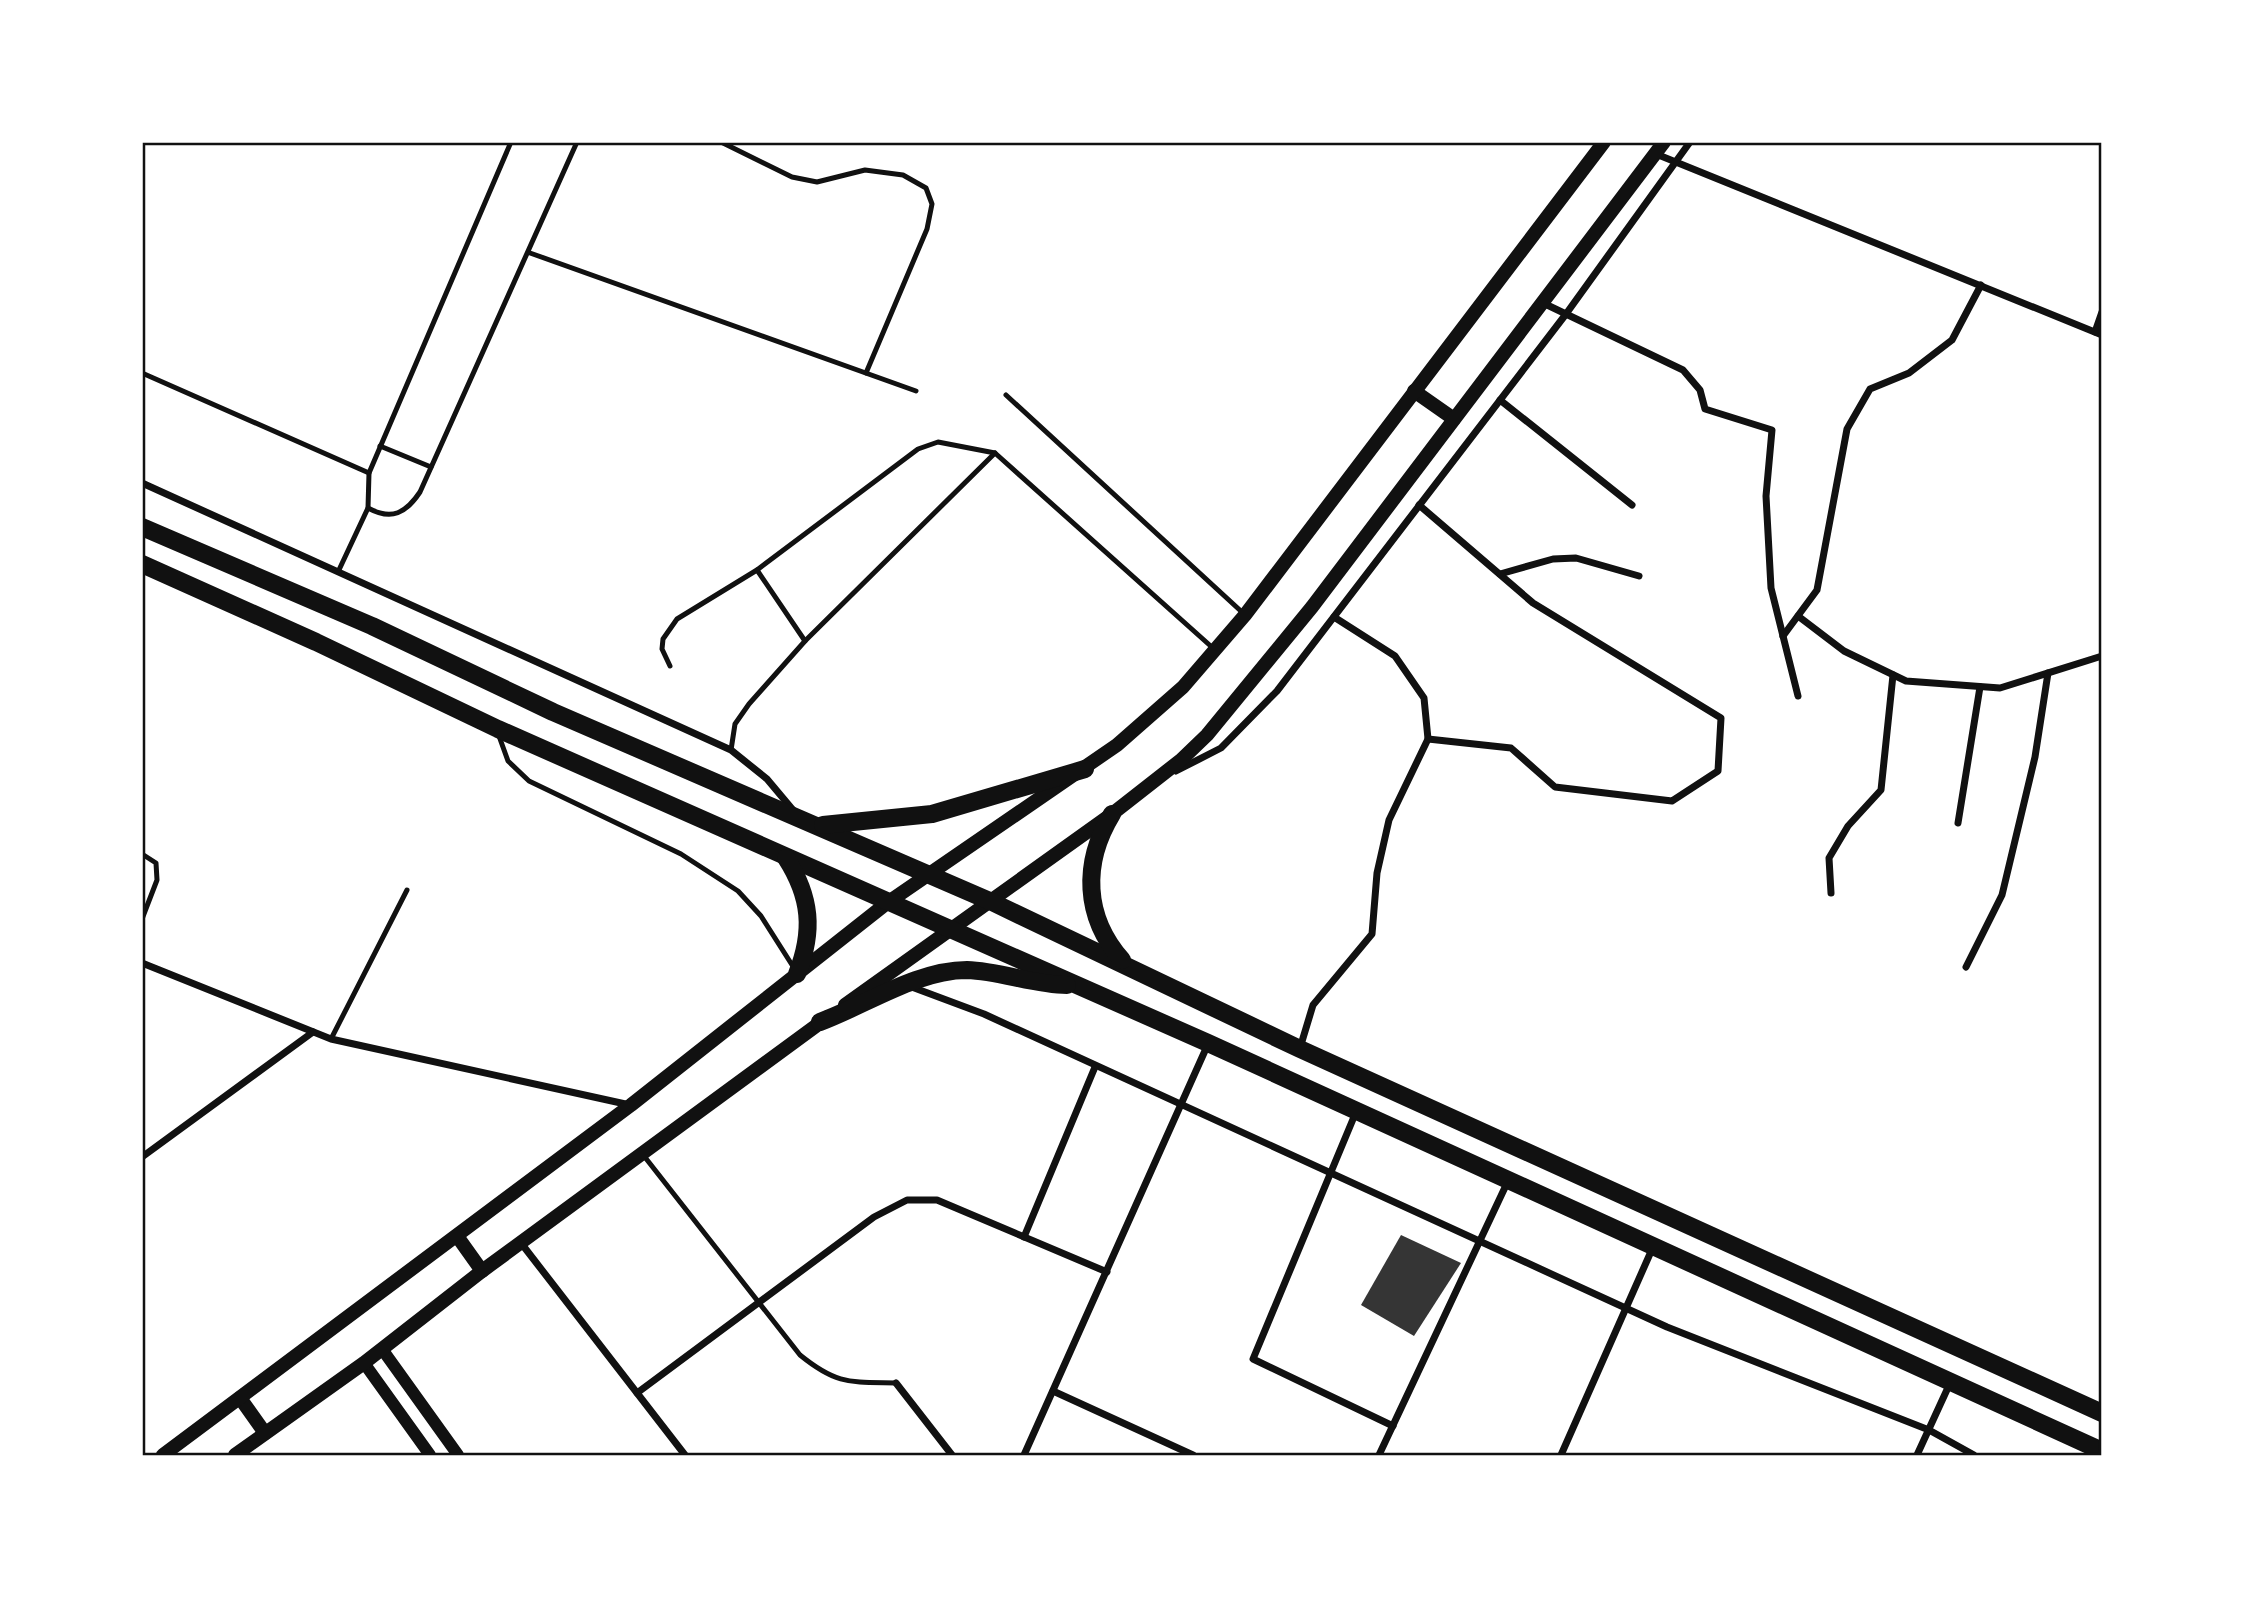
<svg xmlns="http://www.w3.org/2000/svg" width="2244" height="1597" viewBox="0 0 2244 1597" font-family="'Times New Roman',serif">
	<rect width="100%" height="100%" fill="#fff"/>
	<polygon fill="#353535" points="1401,1235 1461,1263 1414,1336 1361,1305"/>
	<g fill="none" stroke-linecap="round" stroke-linejoin="round">
		<g stroke="#111" stroke-width="5">
			<path d="M511,142L369,473L368,508C392,521 406,513 420,492L577,142"/>
			<polyline points="721,142 792,177 817,182 865,170 903,175 926,188 932,204 927,229 866,373"/>
			<polyline points="530,253 916,391"/>
			<polyline points="142,373 369,473"/>
			<polyline points="1006,395 1243,613"/>
			<polyline points="380,446 431,467"/>
			<polyline points="757,570 805,641"/>
			<polyline points="338,572 368,508"/>
			<polyline points="670,666 662,649 663,639 677,619 757,570 918,449 938,442 995,453 1214,649"/>
			<polyline points="499,736 508,761 529,781 681,854 738,891 761,916 794,968"/>
			<polyline points="731,750 735,724 749,704 805,641 995,453"/>
			<polyline points="142,854 156,863 157,880 142,919"/>
			<polyline points="331,1039 407,890"/>
			<path d="M644,1156L800,1355C837,1385 850,1382 896,1383"/>
		</g>
		<g stroke="#111" stroke-width="7">
			<polyline points="1656,154 2102,335"/>
			<polyline points="1543,303 1683,370 1700,390 1705,409 1772,430 1766,496 1771,588 1798,696"/>
			<polyline points="2095,332 2102,312"/>
			<polyline points="1500,400 1632,505"/>
			<polyline points="142,483 731,750 767,779 793,810"/>
			<polyline points="1419,505 1533,603 1721,718 1718,771 1672,801 1555,787 1511,748 1428,739"/>
			<polyline points="1500,574 1553,559 1576,558 1639,576"/>
			<polyline points="1798,616 1844,651 1906,681 2000,688 2102,656"/>
			<polyline points="1783,636 1817,590 1847,429 1870,389 1909,373 1952,340 1981,285"/>
			<polyline points="1176,771 1221,748 1277,691 1566,314 1690,142"/>
			<polyline points="1958,823 1980,687"/>
			<polyline points="1831,893 1829,858 1848,826 1881,790 1893,675"/>
			<polyline points="142,963 331,1039 630,1105"/>
			<polyline points="1966,967 2002,895 2035,757 2048,673"/>
			<polyline points="909,986 984,1014 1667,1327 1929,1430 1974,1455"/>
			<polyline points="1300,1048 1313,1005 1372,934 1377,873 1389,820 1428,739 1424,698 1395,656 1334,617"/>
			<polyline points="1356,1112 1253,1359 1393,1426"/>
			<polyline points="142,1157 313,1032"/>
			<polyline points="1024,1237 1095,1067"/>
			<polyline points="521,1243 685,1455"/>
			<polyline points="896,1383 952,1455"/>
			<polyline points="1053,1391 1193,1455"/>
			<polyline points="637,1393 874,1217 907,1200 937,1200 1107,1272"/>
			<polyline points="1024,1455 1208,1044"/>
			<polyline points="1379,1455 1508,1181"/>
			<polyline points="1561,1455 1653,1247"/>
			<polyline points="1917,1455 1951,1381"/>
		</g>
		<g stroke="#111" stroke-width="12">
			<polyline points="382,1349 458,1455"/>
			<polyline points="364,1363 430,1455"/>
		</g>
		<g stroke="#111" stroke-width="14">
			<polyline points="1414,391 1454,419"/>
			<polyline points="845,1005 1112,814 1181,760 1207,735 1312,607 1664,142"/>
			<polyline points="457,1236 482,1271"/>
			<polyline points="240,1398 265,1433"/>
			<polyline points="163,1455 631,1105 887,903 1117,745 1183,687 1245,615 1604,142"/>
			<polyline points="235,1455 364,1363 482,1271 828,1017"/>
		</g>
		<g stroke="#111" stroke-width="18">
			<polyline points="142,527 372,626 553,712 992,902 1300,1049 2102,1413"/>
			<polyline points="142,564 316,642 498,729 1208,1043 2102,1451"/>
			<path d="M1112,814C1082,863 1084,917 1122,960"/>
			<polyline points="823,825 932,814 1085,769"/>
			<path d="M786,858C811,897 814,931 797,974"/>
			<path d="M820,1022C866,1005 917,970 967,970C1001,971 1033,985 1067,985"/>
		</g>
	</g>
	<rect width="2244" height="1597" fill="none" stroke="#ffffff" stroke-width="287"/>
	<rect x="144" y="144" width="1956" height="1310" fill="none" stroke="#111" stroke-width="2.5"/>
</svg>
